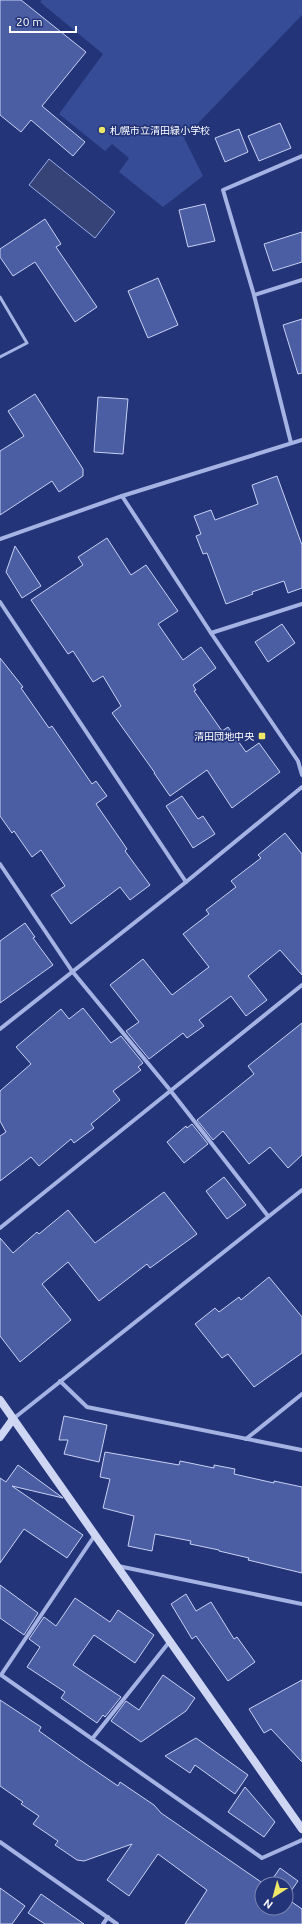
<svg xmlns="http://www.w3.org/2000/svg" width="302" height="1924" viewBox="0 0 302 1924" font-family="Ubuntu,'Noto Sans JP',sans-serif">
	<rect width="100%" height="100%" fill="#233479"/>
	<polygon fill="#374c96" points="42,0 302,0 302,15 184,138 203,176 163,207 119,172 129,158 112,144 105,151 59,114 103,54 40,2"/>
	<polygon fill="#364376" stroke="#99aae5" points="49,159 115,212 95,238 29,185"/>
	<g fill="#4b5ea3" stroke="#c8d1f3">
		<polygon points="0,0 21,0 86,52 42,106 85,142 73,156 31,120 21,132 0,115"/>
		<polygon points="280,123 291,148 259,161 248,136"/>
		<polygon points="239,129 248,152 225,162 215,138"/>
		<polygon points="205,204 215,241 188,247 179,210"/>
		<polygon points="45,219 61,244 56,247 97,307 75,322 35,262 13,276 0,257 0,249"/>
		<polygon points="302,232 302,262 273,271 264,244"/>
		<polygon points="158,278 178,325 148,338 128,291"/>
		<polygon points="302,319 302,373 298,374 283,325"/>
		<polygon points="35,394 83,469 83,476 59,492 52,481 0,515 0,451 24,436 8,411"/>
		<polygon points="98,397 128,399 123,454 94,452"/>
		<polygon points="277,476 302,545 302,588 288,593 284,581 252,592 253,594 226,604 207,553 203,554 196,536 201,534 194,516 211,510 215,520 258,504 252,485"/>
		<polygon points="107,538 131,575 146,565 178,611 158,624 183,660 201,647 216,668 193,685 196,690 194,691 222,731 228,727 246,752 259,743 280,772 232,808 207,770 170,796 154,773 155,773 112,713 121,706 103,676 93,682 73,651 68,654 31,600 83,565 78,557"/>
		<polygon points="15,546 41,586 22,598 6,572"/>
		<polygon points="282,624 295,643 268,662 255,642"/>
		<polygon points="0,658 23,687 21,688 49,728 52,726 92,784 96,781 107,796 96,804 127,849 125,851 150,885 130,900 120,887 71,924 51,895 65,886 41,850 32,857 14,831 12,833 0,816"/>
		<polygon points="182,796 198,819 203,816 215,834 193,848 166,806"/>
		<polygon points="285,833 302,854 302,975 280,950 248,976 267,1000 246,1016 231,996 199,1020 204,1026 187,1038 183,1033 149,1059 126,1031 139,1022 110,985 143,959 172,995 209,967 183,934 209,914 206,910 236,887 231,881 261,858 258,855"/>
		<polygon points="25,923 35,937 33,938 53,965 0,1003 0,941"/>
		<polygon points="83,1008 111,1043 121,1036 143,1063 138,1067 141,1070 113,1091 120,1100 91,1124 94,1128 74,1143 71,1139 39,1166 31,1157 0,1181 0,1136 6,1132 0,1121 0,1091 31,1064 16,1047 61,1009 69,1019"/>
		<polygon points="302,1023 302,1155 288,1168 270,1147 249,1164 223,1131 213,1140 197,1120 254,1074 248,1066"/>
		<polygon points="192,1124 208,1144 184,1163 167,1142 186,1126 187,1128"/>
		<polygon points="224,1177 246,1205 227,1219 206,1191"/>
		<polygon points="164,1192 197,1234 150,1268 147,1264 99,1301 68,1262 42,1284 71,1320 20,1362 0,1336 0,1238 13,1253 37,1232 39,1234 68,1210 95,1243"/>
		<polygon points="269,1277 302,1317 302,1353 254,1387 228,1354 222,1358 195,1324 215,1308 219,1312 239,1297 241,1300"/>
		<polygon points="64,1416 107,1425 99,1462 64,1454 68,1440 59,1440"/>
		<polygon points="105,1452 179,1465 180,1461 214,1468 214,1465 235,1469 234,1474 274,1483 274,1481 302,1487 302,1573 248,1560 249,1558 219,1551 219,1550 190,1544 191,1541 155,1534 152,1551 128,1546 134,1516 103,1508 110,1479 100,1477"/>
		<polygon points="18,1465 63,1498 12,1486 83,1535 67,1558 24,1529 0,1563 0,1478 6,1482"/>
		<polygon points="0,1585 38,1613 24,1635 0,1618"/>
		<polygon points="186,1594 196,1611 211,1602 234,1639 237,1637 255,1662 228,1681 196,1636 192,1639 171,1604"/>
		<polygon points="75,1598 110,1622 118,1610 154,1635 135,1663 94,1635 73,1665 121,1697 105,1717 103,1715 97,1723 61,1698 65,1692 27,1667 40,1647 29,1639 44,1617 56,1626"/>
		<polygon points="163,1675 195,1698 186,1711 141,1742 111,1721 126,1701 139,1710"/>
		<polygon points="302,1680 302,1762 271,1729 264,1733 249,1709"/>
		<polygon points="0,1700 41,1727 39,1731 80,1760 118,1786 120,1782 154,1805 161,1813 264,1884 262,1884 262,1908 286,1908 286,1884 269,1884 280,1868 298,1881 286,1898 302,1909 302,1924 185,1924 207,1890 158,1854 129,1896 107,1880 132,1844 84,1861 77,1860 55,1845 58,1841 33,1824 39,1816 21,1804 23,1802 0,1786"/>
		<polygon points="196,1738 248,1775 235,1794 195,1765 190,1773 165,1756"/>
		<polygon points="245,1787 275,1822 264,1837 228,1812"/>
		<polygon points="0,1888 25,1906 12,1924 0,1924"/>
		<polygon points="41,1894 84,1924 45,1924 28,1913"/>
	</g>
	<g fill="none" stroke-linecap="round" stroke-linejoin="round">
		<polyline stroke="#a5b3e4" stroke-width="3" points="0,297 27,343 0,357"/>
		<g stroke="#a5b3e4" stroke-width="4">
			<polyline points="254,295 302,280"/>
			<polyline points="291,443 254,295 223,190 302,156"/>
			<polyline points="122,496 211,633 298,761 302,775"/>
			<polyline points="0,539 122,496 302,440"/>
			<polyline points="0,602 186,882"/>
			<polyline points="211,633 302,604"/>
			<polyline points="0,864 72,971 170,1090 268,1216"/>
			<polyline points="0,1029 186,882 302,787"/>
			<polyline points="0,1228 302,985"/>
			<polyline points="60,1381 87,1407 302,1450"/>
			<polyline points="13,1419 302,1190"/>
			<polyline points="246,1439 302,1394"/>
			<polyline points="95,1535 1,1675 262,1858 302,1840"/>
			<polyline points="118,1566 302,1604"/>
			<polyline points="92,1739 170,1641"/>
			<polyline points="0,1842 117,1924"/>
			<polyline points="103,1924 108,1917"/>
		</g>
		<g stroke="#ced6f4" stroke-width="8">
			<polyline points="0,1400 302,1829"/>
			<polyline points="0,1437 13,1419"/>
		</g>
	</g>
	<g fill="#efe768" stroke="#233479" stroke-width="1.5">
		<circle cx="102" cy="130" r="4"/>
		<rect x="258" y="732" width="8" height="8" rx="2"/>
	</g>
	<g text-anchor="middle" stroke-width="3.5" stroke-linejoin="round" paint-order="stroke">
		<g font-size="10" fill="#fff" stroke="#233479" text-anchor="start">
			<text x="110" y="134">札幌市立清田緑小学校</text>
			<text x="254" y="740" text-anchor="end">清田団地中央</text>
		</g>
	</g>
	<g transform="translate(274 1896) rotate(216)"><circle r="19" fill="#233479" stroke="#7b85af"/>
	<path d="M0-3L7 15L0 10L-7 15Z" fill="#efe768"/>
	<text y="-6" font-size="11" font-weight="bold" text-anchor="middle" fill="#ffffff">N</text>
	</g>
	<path d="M10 26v6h66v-6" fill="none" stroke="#ffffff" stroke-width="2"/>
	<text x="16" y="26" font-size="12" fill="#ffffff" stroke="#233479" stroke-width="3" paint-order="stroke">20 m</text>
</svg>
